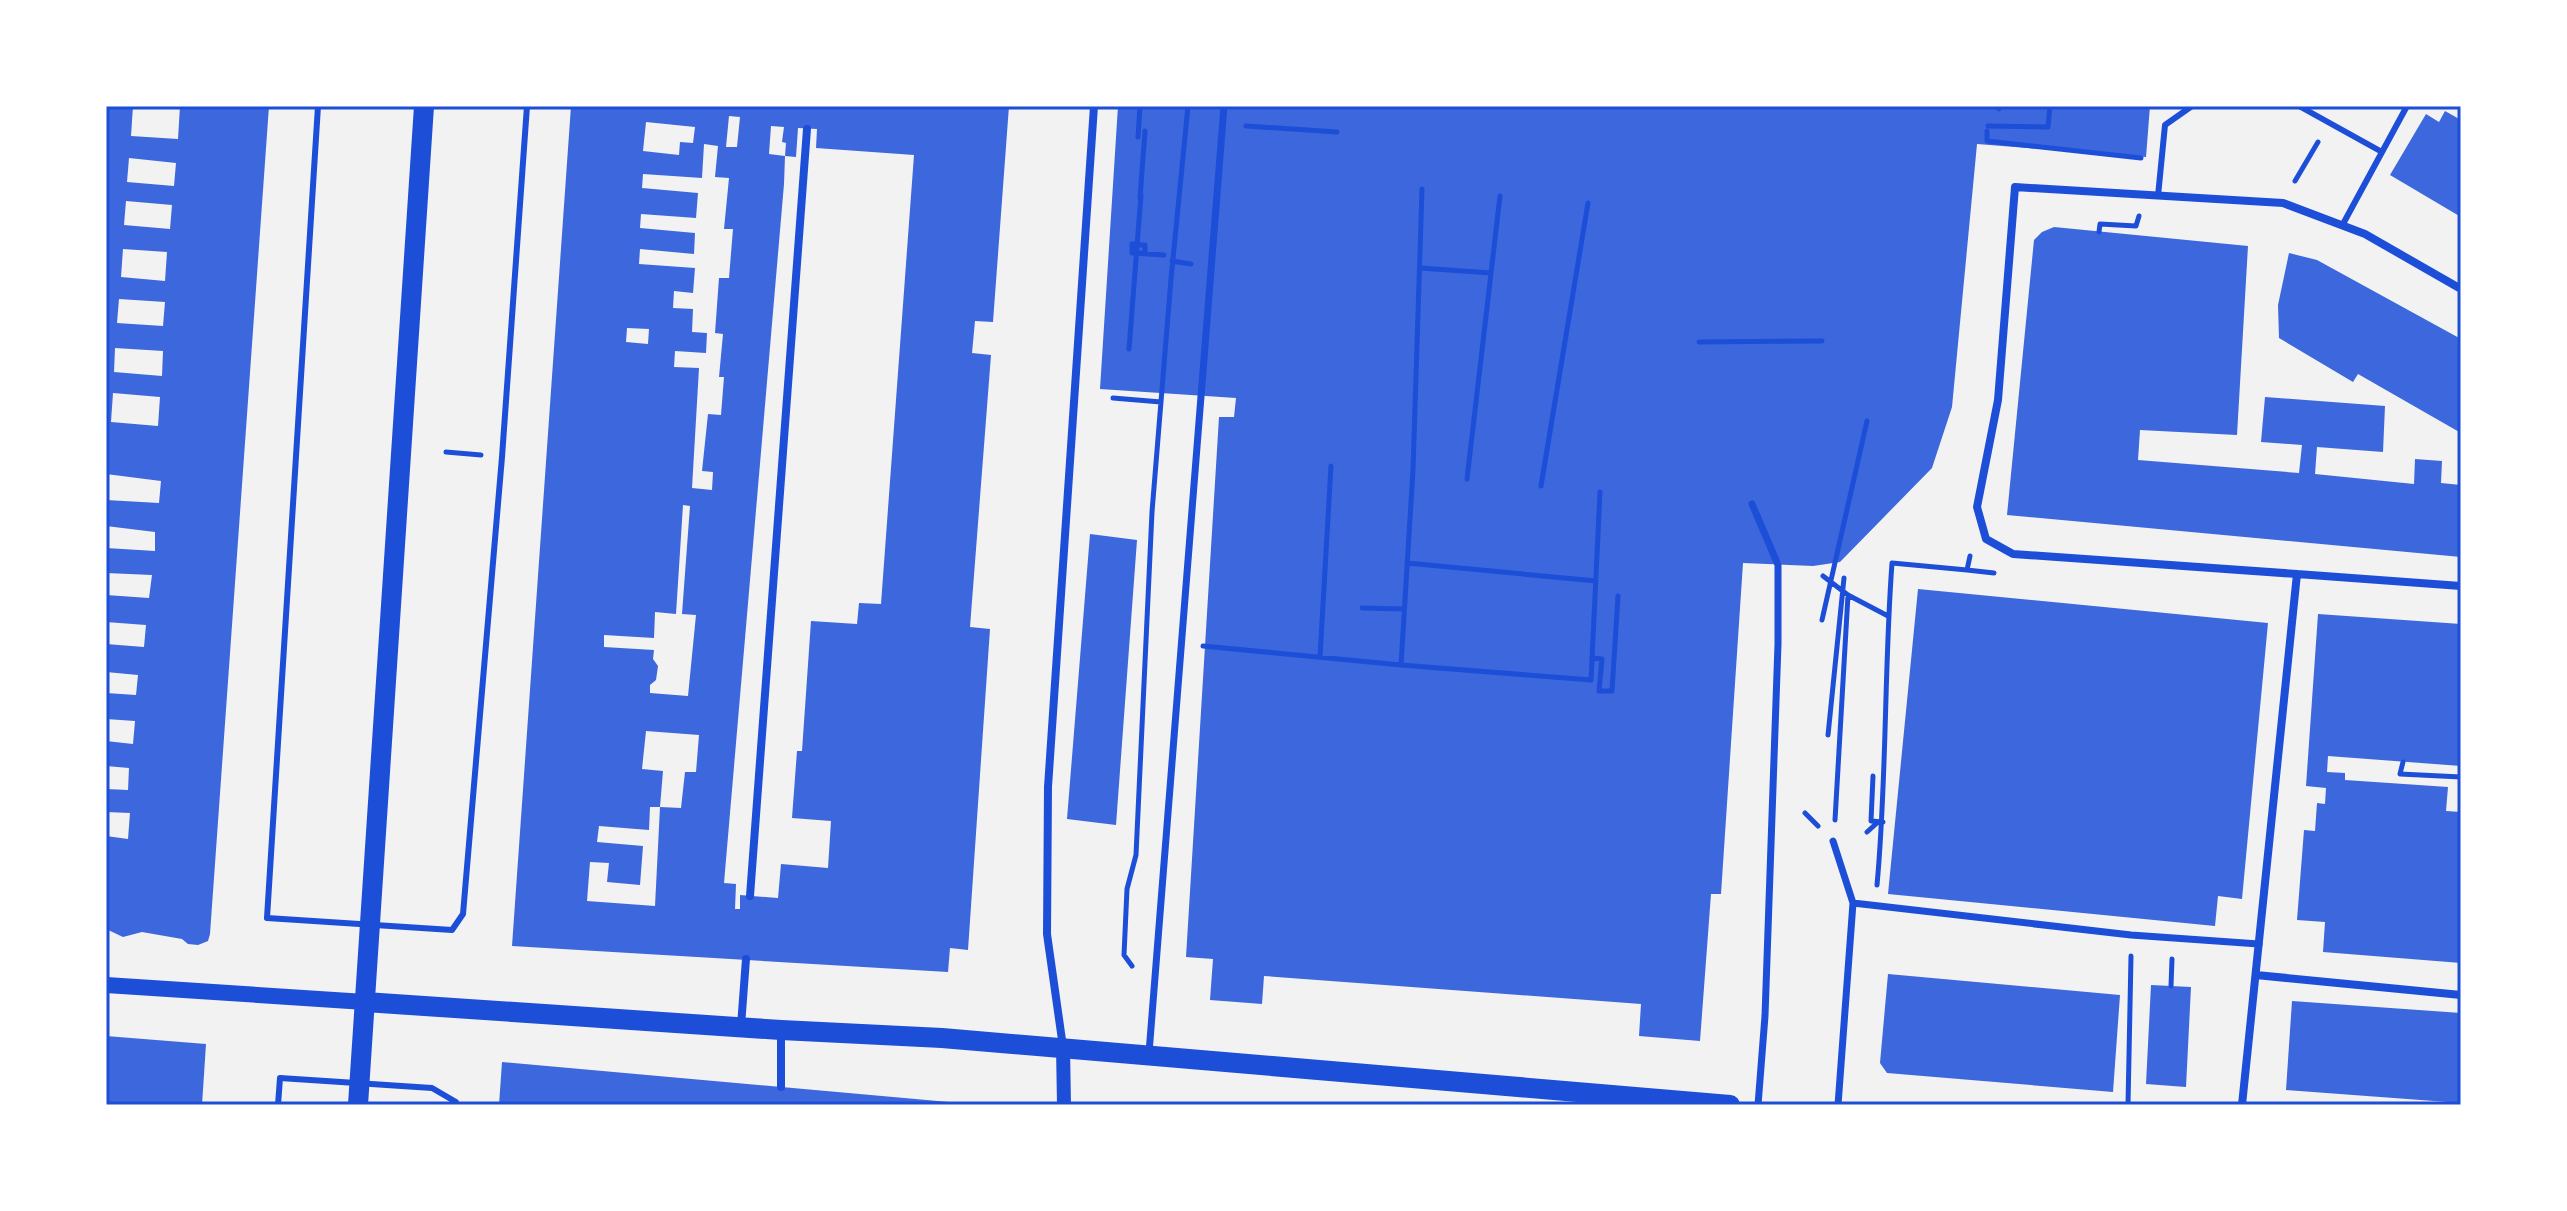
<svg xmlns="http://www.w3.org/2000/svg" width="2567" height="1211" viewBox="0 0 2567 1211" font-family="Rubik,sans-serif">
<style>
.building{fill:#3d67dc;fill-rule:evenodd}
.lines{fill:none;stroke-linecap:round;stroke-linejoin:round}
.path{stroke:#1d4ed8;stroke-width:5}
.service{stroke:#1d4ed8;stroke-width:6}
.pedestrian{stroke:#1d4ed8;stroke-width:7}
.minor{stroke:#1d4ed8;stroke-width:8}
.tertiary{stroke:#1d4ed8;stroke-width:14}
.secondary{stroke:#1d4ed8;stroke-width:16}
.primary{stroke:#1d4ed8;stroke-width:20}
.neatline{fill:none;stroke:#1d4ed8;stroke-width:3}
</style>
<rect width="100%" height="100%" fill="#f2f2f2"/>
<path class="building" d="M106 106H133L131 136 178 139 180 106H269L210 934 208 941 198 945 188 944 182 939 142 932 123 937 106 929V836L128 839 130 813 106 812V789L128 790 129 768 106 766V741L133 744 135 721 106 719V693L136 695 138 675 106 672V644L144 647 146 625 106 622V595L149 598 152 575 106 573V548L155 551V532L106 526V500L159 503 161 481 106 474ZM129 158 176 163 174 186 127 182ZM126 201 172 205 170 229 124 225ZM123 249 167 252 165 281 121 277ZM119 299 165 302 163 326 117 323ZM115 348 163 351 162 376 114 372ZM113 393 160 397 158 426 111 422Z
M571 106H1009L993 322 975 321 972 353 991 355 970 627 990 629 968 950 950 948 948 972 512 946ZM729 116 740 117 737 147H726ZM646 122 695 127 693 143 680 142 679 155 643 151ZM771 126 784 127 782 142 786 143 785 156 796 157 798 128 817 129 816 148 914 155 881 604 859 603 857 624 811 621 802 751H797L792 818 831 821 828 868 781 864 778 898 740 895V909H735L736 884 724 883 784 184 785 156 769 154ZM704 144 718 146 715 177 729 178 724 229H733L729 278H719L715 333 723 334 719 377H724L721 415 708 414 702 471 713 472 712 490 692 488 699 368 674 367 675 351 706 353 707 333 692 332 693 309 673 308 674 291 693 293 695 268 639 264 640 249 694 254 695 233 640 228 641 214 696 218 698 193 642 188 643 174 702 178ZM627 328 649 329 648 344 626 342ZM683 505 690 506 682 614 696 615 688 696 650 693V685L656 680 658 666 653 659 654 650 604 647V635L654 638 655 612 676 614ZM646 731 699 735 696 772H685L681 808 660 807 663 771 642 769ZM650 807H660L655 906 587 901 590 862 609 863 607 882 640 885 643 846 597 842 599 826 649 830Z
M1118 106H2150L2146 157 1977 144 1952 407 1932 468 1840 562 1813 566 1743 563 1721 894H1711L1700 1041 1639 1036 1641 1004 1264 976 1262 1004 1210 1000 1213 959 1186 957 1219 417H1234L1236 398 1100 389Z
M2445 111 2461 120V217L2390 175 2426 114 2439 122Z
M2054 227 2248 246 2237 435 2140 430 2138 460 2299 473 2302 445 2261 442 2265 397 2385 406 2383 452 2317 447 2315 474 2414 484 2415 459 2442 461 2441 483 2461 485V557L2007 515 2034 240 2042 232Z
M2289 253 2317 260 2461 339V433L2358 374 2353 382 2279 338 2278 305Z
M1090 534 1137 540 1116 825 1067 819Z
M1918 589 2268 623 2242 899 2218 896 2215 926 1888 894Z
M2318 614 2461 624V766L2328 756 2327 772 2345 773V780L2448 787 2446 811 2461 812V963L2323 952 2325 922 2297 920 2304 830 2315 831 2317 803 2325 804 2326 788 2306 786Z
M1888 974 2120 995 2113 1092 1887 1073 1880 1063Z
M2151 985 2191 987 2186 1087 2146 1084Z
M2292 1001 2461 1013V1103L2286 1090Z
M106 1036 206 1044 202 1105H106Z
M502 1062 960 1103V1105H499Z"/>
<g class="lines">
<path class="path" d="M1999 109 2000 106
M1246 126 1337 132
M1988 126 2048 127 2050 106
M1987 131V141L2141 158
M1138 137 1140 106
M2295 181 2318 142
M1422 189 1413 470 1401 665 1591 680 1600 492
M1140 198 1145 131
M2099 232 2100 224 2136 226 2139 216
M1144 245 1133 244V252L1145 253V245L1132 244V253L1164 255
M1172 261 1191 264
M1420 268 1491 273
M1699 342 1822 341
M1129 349 1141 195
M1113 398 1161 402
M446 452 481 455
M1467 479 1500 196
M1541 486 1588 203
M1970 556 1967 570 1994 573
M1407 563 1596 581
M1823 576 1848 595 1888 616
M1362 608 1404 609
M1822 620 1867 421
M1203 646 1401 665
M1320 657 1331 466
M1592 658 1602 659 1599 691H1612L1618 596
M1828 735 1844 578
M2403 762 2400 774 2461 777
M1873 776 1871 821 1883 822
M1805 813 1818 826
M1835 820 1848 595
M1867 832 1878 822
M1877 885C1887 778 1884 670 1892 563L1967 570
M1132 966 1124 955 1127 889 1136 855 1152 512 1171 279 1188 106
M2171 986 2172 959
M2128 1105 2131 956"/>
<path class="service" d="M318 106 267 918 452 930 463 914 502 457 527 106
M2299 106 2382 152
M2158 196 2165 125 2192 106
M2343 224 2407 106
M278 1105 280 1078 432 1088 456 1102V1105"/>
<path class="pedestrian" d="M1752 504 1778 565V644L1765 1016 1758 1105
M1833 841 1853 903 1838 1105
M1853 903 2131 935 2259 944
M1149 1053 1224 106"/>
<path class="minor" d="M2297 574 2461 586
M750 896 807 129
M2256 975 2461 995
M741 1026 746 959
M1063 1047 1047 934 1048 787 1094 106
M781 1087V1032
M2242 1105 2297 574 2013 554 1986 539 1977 507 1998 400 2015 187 2283 203 2365 234 2461 289"/>
<path class="tertiary" d="M1063 1047 1064 1105"/>
<path class="secondary" d="M106 985 365 1002"/>
<path class="primary" d="M365 1002 781 1030 942 1038 1730 1105
M358 1105 424 106"/>
</g>
<rect width="2567" height="1211" fill="none" stroke="#ffffff" stroke-width="216"/>
<rect x="108" y="108" width="2351" height="995" class="neatline"/>
</svg>
